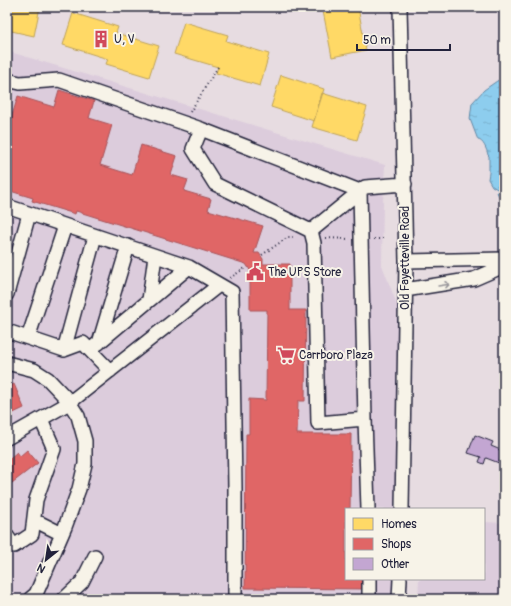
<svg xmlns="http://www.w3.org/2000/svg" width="511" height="606" viewBox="0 0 511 606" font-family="Pangolin,sans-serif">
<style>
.built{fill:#dcccdc}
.water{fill:url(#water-ripples);stroke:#6289a6}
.homes{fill:#ffd966;stroke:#bda259}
.shops{fill:#e06666;stroke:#a75259}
.building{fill:#c3a6d2;stroke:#22223b}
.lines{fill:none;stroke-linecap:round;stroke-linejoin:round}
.minor-casing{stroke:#22223b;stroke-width:16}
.path{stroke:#22223b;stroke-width:2;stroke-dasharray:1 3;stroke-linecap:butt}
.minor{stroke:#f7f3e8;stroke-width:13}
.oneway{stroke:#97959a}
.labels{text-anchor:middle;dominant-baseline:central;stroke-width:4;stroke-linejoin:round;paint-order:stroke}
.poi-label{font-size:12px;fill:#22223b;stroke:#f7f3e8;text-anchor:start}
.street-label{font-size:12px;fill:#22223b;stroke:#f7f3e8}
</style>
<defs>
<pattern id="water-ripples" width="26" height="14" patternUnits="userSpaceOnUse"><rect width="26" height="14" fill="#8dcdee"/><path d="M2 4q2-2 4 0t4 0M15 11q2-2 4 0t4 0" fill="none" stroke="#79b0cd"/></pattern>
</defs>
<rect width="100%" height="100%" fill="#e7dce1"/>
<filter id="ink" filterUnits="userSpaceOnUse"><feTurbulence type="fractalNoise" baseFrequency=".025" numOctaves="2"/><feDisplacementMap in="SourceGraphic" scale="8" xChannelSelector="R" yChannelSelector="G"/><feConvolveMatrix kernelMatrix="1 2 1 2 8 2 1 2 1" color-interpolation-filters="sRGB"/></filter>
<g filter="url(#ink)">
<path class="built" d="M7 51 385 165 383 201 382 265 399 310 396 509H346V579H393L392 599H12L7 592Z
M484 522 504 523V599H418L419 579H484Z"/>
<path class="water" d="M504 78V194H500L499 196 497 192 499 190 492 186 488 179 489 173V156L488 155C487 150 483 140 478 140L470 119 472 103 484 90 497 81Z"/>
<path class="homes" d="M7 7H40L34 36 7 30Z
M346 7H358L366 50 332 57 323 11Z
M73 13 118 27 116 33 159 46 149 77 106 64 108 59 63 45Z
M184 22 228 35 226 41 269 54 260 86 216 73 218 67 174 54Z
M281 75 324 89 314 121 271 107Z
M322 93 367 107 357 140 312 127Z"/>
<path class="shops" d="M59 90 94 101 89 118 112 125 100 165 132 175 141 145 177 156 171 175 188 180 184 191 211 199 208 210 263 226 254 253H259L263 259V264H290V310H306L305 401H298L297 434H351L350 509H346V579H366V589L245 588 246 434H249V399L266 400 267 310H250V270L246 264 76 211 75 214 32 201 33 198 7 190V132L18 96 54 107Z
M14 384 24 408 7 416V387Z
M27 450 38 463 8 486 7 458 8 456 10 458 17 452 20 456Z"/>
<path class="building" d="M475 435 493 442 491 446 503 451 499 463 486 458 484 464 479 462 481 457 468 453Z"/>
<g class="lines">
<g class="minor-casing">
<path id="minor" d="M400 7 406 261 402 509
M7 80 20 83 59 80 201 129
M201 129 360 191 365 419 318 423 314 243 311 231 215 184 193 149Z
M7 206 189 267 232 292 235 488V599
M311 231 365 187 405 184
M406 261 504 259
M405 290 474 279 504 266
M7 294 29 214
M149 300 155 256
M7 331 64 350 83 343 110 371
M28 338 65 226
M99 343 128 246
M64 350 95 236
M90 350 189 267
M7 363 34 370 48 379 67 399 78 416 85 441V464L79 489 65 527 36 594 30 599
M365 419 368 509
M7 438 69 403 219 285
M34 520 62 534
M7 536 14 546 32 534 36 500 54 449 41 419
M369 579V599
M64 599 82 582 95 556
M399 599 400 579"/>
</g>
<path class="path" d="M190 112 218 67
M326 238 349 239
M374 239H385
M262 255 288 237H293
M230 278 245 268"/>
<use href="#minor" class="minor"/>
</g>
<defs><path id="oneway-shaft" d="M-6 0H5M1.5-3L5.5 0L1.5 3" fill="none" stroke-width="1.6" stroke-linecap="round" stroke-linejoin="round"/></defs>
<use class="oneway" href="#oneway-shaft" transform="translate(444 285) rotate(-9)"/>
</g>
<defs>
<g id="building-bare" transform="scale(1.38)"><path d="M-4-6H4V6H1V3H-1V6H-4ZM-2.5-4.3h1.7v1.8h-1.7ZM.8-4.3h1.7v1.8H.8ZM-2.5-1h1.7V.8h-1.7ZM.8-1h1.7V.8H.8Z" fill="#d1495b" stroke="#f7f3e8" stroke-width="2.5" paint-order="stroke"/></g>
<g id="civic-bare" transform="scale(1.38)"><path d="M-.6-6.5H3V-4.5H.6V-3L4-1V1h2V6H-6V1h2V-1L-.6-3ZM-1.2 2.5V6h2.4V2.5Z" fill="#d1495b" stroke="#f7f3e8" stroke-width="2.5" paint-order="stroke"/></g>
<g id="supermarket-bare" transform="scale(1.38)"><path d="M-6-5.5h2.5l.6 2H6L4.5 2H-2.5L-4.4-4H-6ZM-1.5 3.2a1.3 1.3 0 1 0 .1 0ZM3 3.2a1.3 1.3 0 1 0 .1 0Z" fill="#d1495b" stroke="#f7f3e8" stroke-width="2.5" paint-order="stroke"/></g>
</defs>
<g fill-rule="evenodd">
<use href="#building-bare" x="101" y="39"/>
<use href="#civic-bare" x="255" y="272"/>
<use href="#supermarket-bare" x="286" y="355"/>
</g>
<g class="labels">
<g class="poi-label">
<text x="114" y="39">U, V</text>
<text x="268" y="272">The UPS Store</text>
<text x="299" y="355">Carrboro Plaza</text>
</g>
<g class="street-label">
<text transform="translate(405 258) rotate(-90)">Old Fayetteville Road</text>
</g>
</g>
<rect width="511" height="606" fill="none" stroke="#f7f3e8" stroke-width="24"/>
<rect x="12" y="12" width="487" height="582" fill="none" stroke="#22223b" stroke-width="1.5" filter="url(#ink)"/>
<rect x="345" y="508" width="140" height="72" fill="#f7f3e8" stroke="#a29fa3"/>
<rect x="353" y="518" width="20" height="12" fill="#ffd966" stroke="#a29fa3"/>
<text x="381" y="528" font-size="12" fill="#22223b">Homes</text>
<rect x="353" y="538" width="20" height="12" fill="#e06666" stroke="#a29fa3"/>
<text x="381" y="548" font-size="12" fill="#22223b">Shops</text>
<rect x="353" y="558" width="20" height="12" fill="#c3a6d2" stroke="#a29fa3"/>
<text x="381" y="568" font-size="12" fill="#22223b">Other</text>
<g transform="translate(46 560) rotate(210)" stroke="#f7f3e8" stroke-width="3" paint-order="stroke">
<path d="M0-3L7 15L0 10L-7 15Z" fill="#22223b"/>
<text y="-6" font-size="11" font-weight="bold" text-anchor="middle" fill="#22223b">N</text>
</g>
<path d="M357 44v6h93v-6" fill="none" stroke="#22223b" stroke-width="2"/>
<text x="363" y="44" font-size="12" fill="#22223b" stroke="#f7f3e8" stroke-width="3" paint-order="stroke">50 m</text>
</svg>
